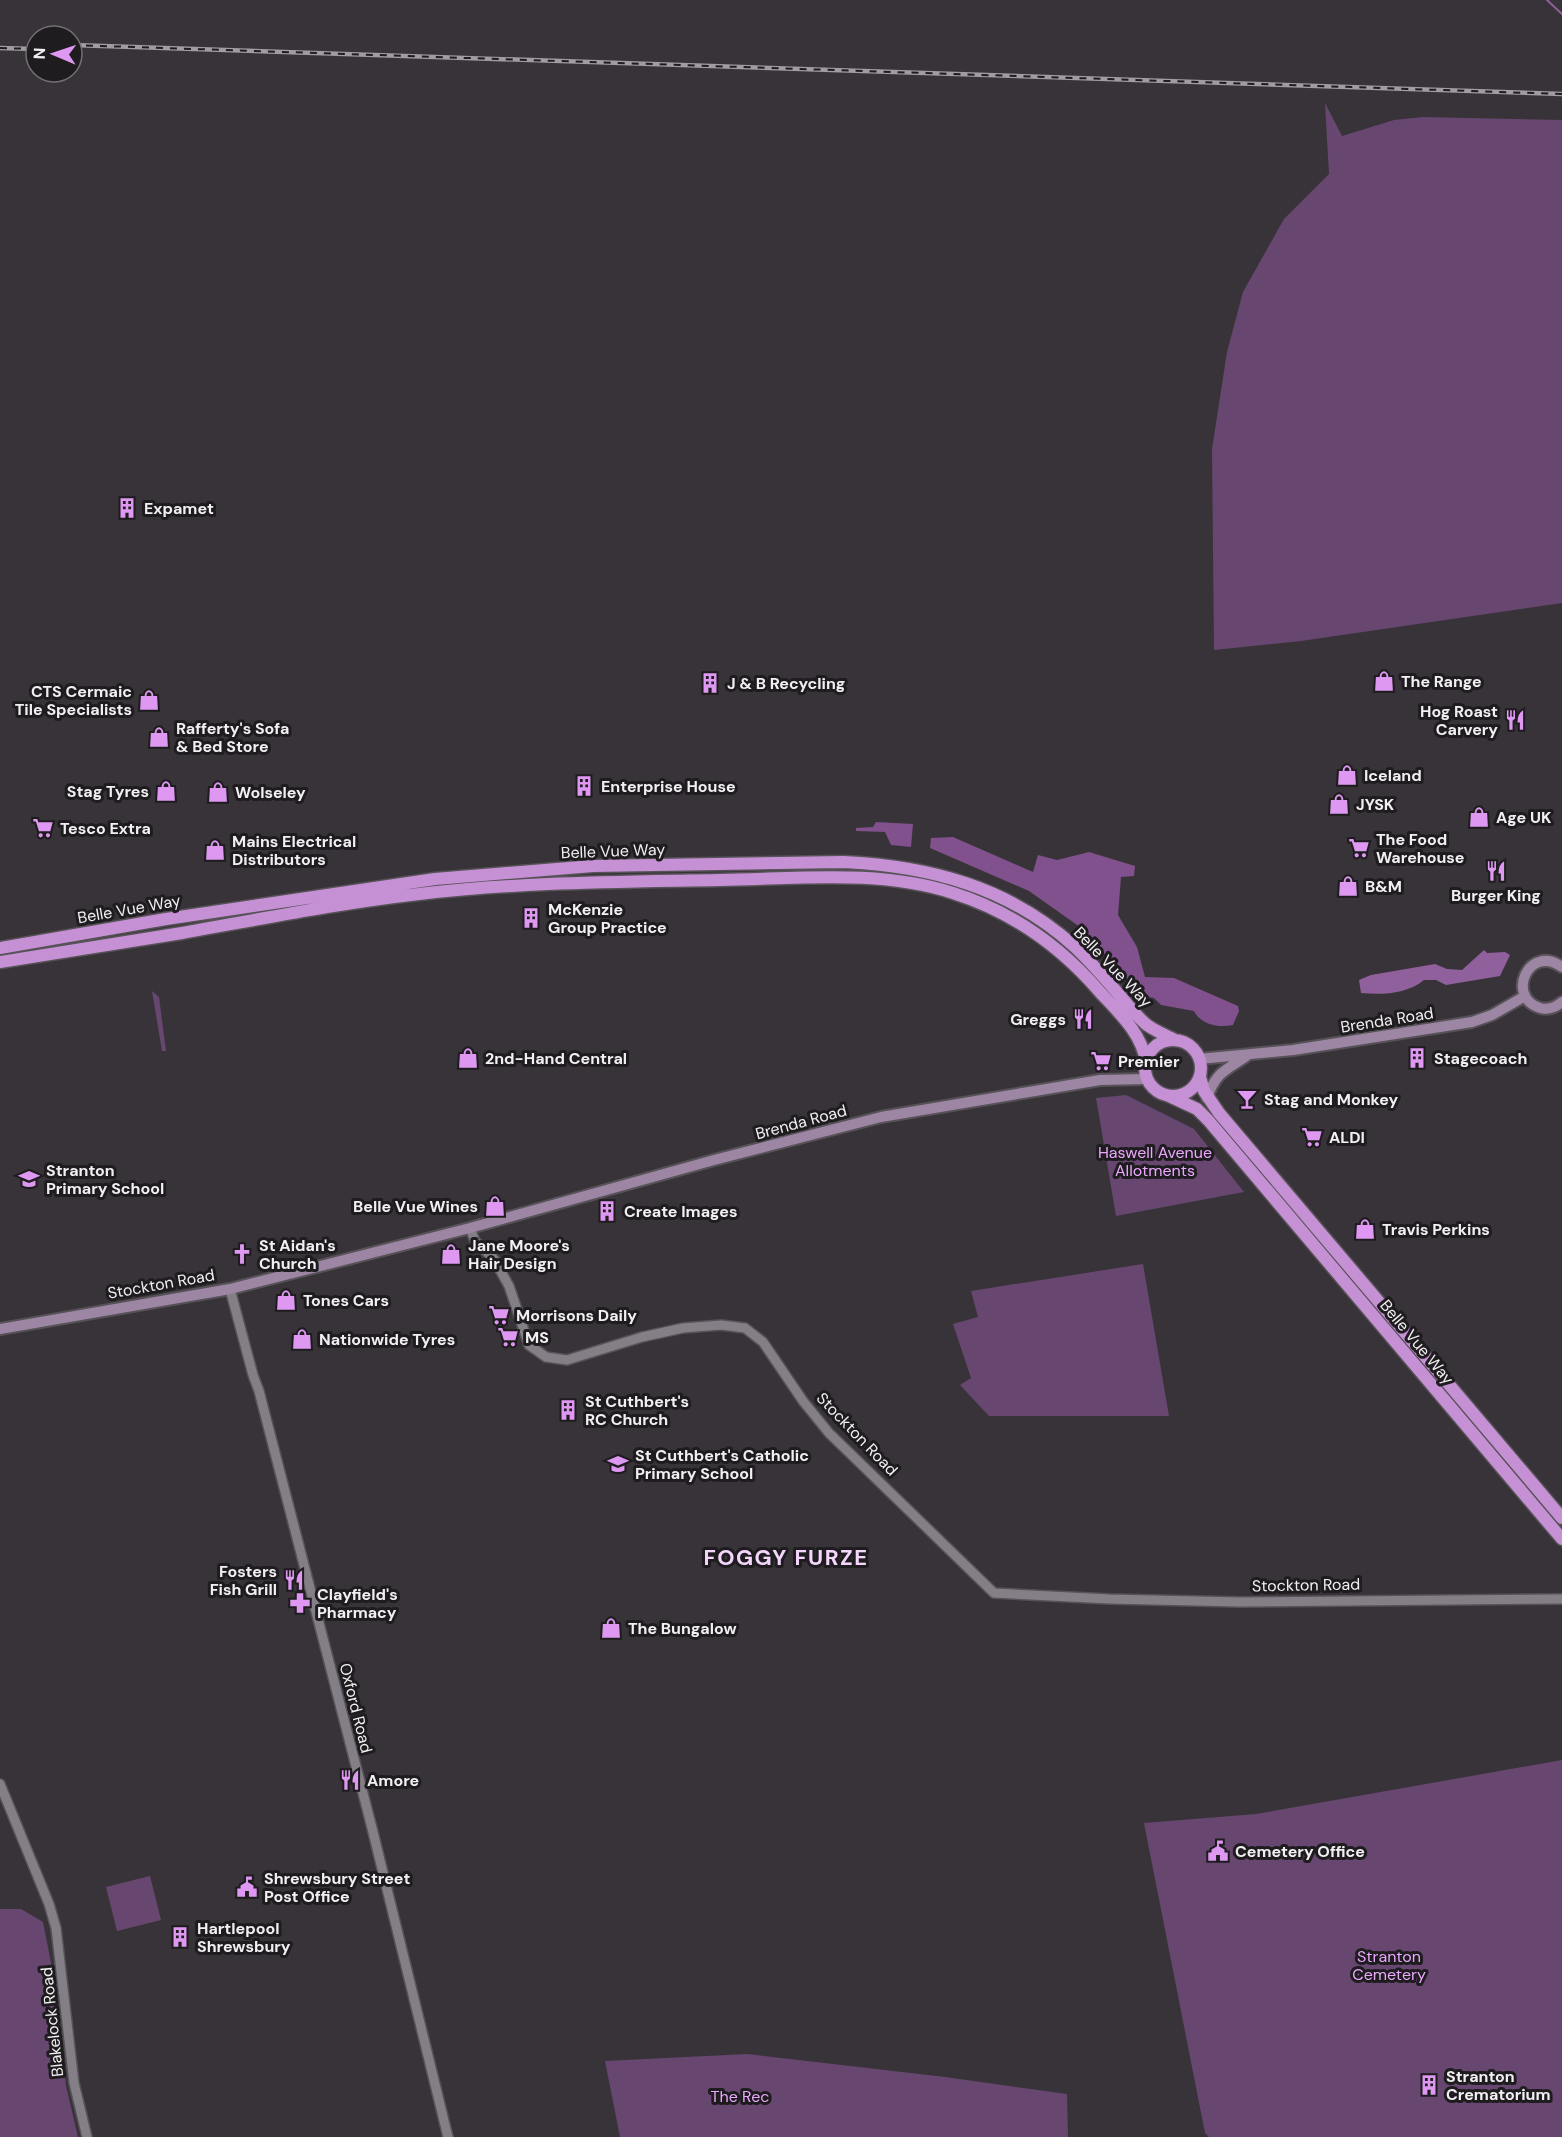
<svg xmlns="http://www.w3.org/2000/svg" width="1562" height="2137" viewBox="0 0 1562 2137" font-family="'DM Sans',sans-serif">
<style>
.green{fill:#674770}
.forest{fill:#80518c}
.water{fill:#90609d}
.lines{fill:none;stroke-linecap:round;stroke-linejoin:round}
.stream{stroke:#90609d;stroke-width:2}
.tertiary-casing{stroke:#565257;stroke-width:12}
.secondary-casing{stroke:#565257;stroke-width:14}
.trunk-casing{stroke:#565257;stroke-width:15}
.tertiary{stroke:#847f86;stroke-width:9}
.secondary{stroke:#9d86a3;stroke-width:10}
.trunk{stroke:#c690d4;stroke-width:12}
.rail-casing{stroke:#a09ca1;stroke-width:4.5}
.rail{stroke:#1e1c1f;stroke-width:2;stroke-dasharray:7;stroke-linecap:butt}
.labels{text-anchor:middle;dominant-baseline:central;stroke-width:6;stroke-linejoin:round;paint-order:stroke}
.poi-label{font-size:16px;font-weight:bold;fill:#f2eff3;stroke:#1e1c1f;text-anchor:start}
.street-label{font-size:16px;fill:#f2eff3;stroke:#1e1c1f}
.park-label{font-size:16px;fill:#eba8fd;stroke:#1e1c1f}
.district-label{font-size:22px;font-weight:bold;letter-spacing:1.5px;fill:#f4d6fc;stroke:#1e1c1f}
</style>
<rect width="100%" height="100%" fill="#383339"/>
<path class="green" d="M1325 103 1342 136 1394 120 1423 117 1562 120V603L1301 641 1214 650 1212 449 1227 352 1243 292 1284 219 1329 174Z
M152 991 159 997 166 1051H162Z
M1126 1095 1194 1129 1244 1192 1116 1216 1096 1098Z
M1143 1264 1169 1416H989L960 1385 971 1378 953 1324 978 1317 971 1291Z
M1562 1760V2137H1209L1205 2133 1144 1823 1256 1814Z
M150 1876 161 1920 117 1931 106 1887Z
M0 1909H21L43 1922 54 1978 66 2086 78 2137H0Z
M747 2054 945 2077 1067 2094 1068 2137H620L605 2061Z"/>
<path class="forest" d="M876 822 913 824 911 847 891 845 885 832 856 831V828L873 827Z
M953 837 1033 872 1038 855 1057 860 1089 852 1135 866 1134 876 1121 877 1118 915 1137 947 1145 977 1174 978 1238 1006 1239 1011 1233 1025C1219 1028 1201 1025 1194 1011L1161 1005 1154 998 1143 996 1080 927 1029 891 930 848 931 838Z"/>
<path class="water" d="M1484 950 1487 953 1505 952 1510 955 1500 976 1446 985 1436 980H1424C1407 994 1382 995 1361 993L1359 980 1371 975 1435 964 1447 969 1462 970Z"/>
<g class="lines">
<path class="stream" d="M1547 0 1562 14"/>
<g class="tertiary-casing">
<path id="tertiary" d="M470 1228 475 1241 494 1259 509 1286 529 1345 546 1357 567 1360 642 1337 683 1328 721 1325 745 1328 763 1342 803 1401 829 1433 994 1593 1109 1599 1240 1602 1562 1599
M230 1289 253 1375 259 1391 373 1832 448 2137
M0 1784 49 1904 56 1928 74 2083 87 2137"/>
</g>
<g class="secondary-casing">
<path id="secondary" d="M1562 967C1529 943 1505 997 1540 1008 1548 1010 1556 1007 1562 1002
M1199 1059 1293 1050 1472 1022 1492 1015 1525 996
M1207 1098C1216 1071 1227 1070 1248 1055
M0 1329 230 1289 470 1228 714 1160 881 1117 1100 1080 1147 1079"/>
</g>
<g class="trunk-casing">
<path id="trunk" d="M0 948 166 919 435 879 593 866 843 862C930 866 1009 887 1075 947 1092 963 1107 981 1122 998 1130 1007 1137 1017 1147 1025 1155 1031 1166 1035 1175 1040
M0 962C61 952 122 943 182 933 261 919 340 903 419 894 519 882 620 882 720 880 797 879 879 869 953 893 1010 911 1060 946 1099 991 1118 1012 1142 1033 1146 1062
M1145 1068a28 28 0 1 1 56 0a28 28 0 1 1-56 0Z
M1200 1077 1204 1091 1219 1113 1562 1518
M1169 1096 1197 1109 1208 1120 1562 1539"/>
</g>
<use href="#tertiary" class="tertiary"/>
<use href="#secondary" class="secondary"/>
<use href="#trunk" class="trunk"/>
<g class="rail-casing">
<path id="rail" d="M72 45 1562 94
M0 48 36 49"/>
</g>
<use href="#rail" class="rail"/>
</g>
<defs>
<g id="building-bare" transform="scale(1.62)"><path d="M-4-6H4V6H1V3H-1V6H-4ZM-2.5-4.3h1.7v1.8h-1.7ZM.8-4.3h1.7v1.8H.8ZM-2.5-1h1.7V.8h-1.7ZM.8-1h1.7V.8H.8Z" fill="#de98f2" stroke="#1e1c1f" stroke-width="2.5" paint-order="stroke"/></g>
<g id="shop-bare" transform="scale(1.62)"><path d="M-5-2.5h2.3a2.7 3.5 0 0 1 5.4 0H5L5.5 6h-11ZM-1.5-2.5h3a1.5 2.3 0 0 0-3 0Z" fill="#de98f2" stroke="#1e1c1f" stroke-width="2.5" paint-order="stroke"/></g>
<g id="restaurant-bare" transform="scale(1.62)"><path d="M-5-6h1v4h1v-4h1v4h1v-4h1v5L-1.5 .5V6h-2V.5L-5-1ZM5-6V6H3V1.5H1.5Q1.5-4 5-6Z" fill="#de98f2" stroke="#1e1c1f" stroke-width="2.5" paint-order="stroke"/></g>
<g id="supermarket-bare" transform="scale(1.62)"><path d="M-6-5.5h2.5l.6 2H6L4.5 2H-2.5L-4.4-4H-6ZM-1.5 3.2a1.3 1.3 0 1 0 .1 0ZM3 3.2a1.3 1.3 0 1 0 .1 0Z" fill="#de98f2" stroke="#1e1c1f" stroke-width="2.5" paint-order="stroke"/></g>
<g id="bar-bare" transform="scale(1.62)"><path d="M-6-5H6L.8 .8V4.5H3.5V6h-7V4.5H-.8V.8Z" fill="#de98f2" stroke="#1e1c1f" stroke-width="2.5" paint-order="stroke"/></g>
<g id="school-bare" transform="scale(1.62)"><path d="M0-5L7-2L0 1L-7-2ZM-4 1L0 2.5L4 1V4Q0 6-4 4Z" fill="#de98f2" stroke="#1e1c1f" stroke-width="2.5" paint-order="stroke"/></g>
<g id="church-bare" transform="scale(1.62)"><path d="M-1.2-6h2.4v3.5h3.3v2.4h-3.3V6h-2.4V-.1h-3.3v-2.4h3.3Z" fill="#de98f2" stroke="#1e1c1f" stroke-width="2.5" paint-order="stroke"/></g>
<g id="pharmacy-bare" transform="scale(1.62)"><path d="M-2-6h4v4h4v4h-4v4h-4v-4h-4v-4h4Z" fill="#de98f2" stroke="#1e1c1f" stroke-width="2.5" paint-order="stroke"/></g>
<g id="civic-bare" transform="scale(1.62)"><path d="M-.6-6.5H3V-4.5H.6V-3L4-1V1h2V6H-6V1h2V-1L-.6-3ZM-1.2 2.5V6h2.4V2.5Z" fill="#de98f2" stroke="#1e1c1f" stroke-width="2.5" paint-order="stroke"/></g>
</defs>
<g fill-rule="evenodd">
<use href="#building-bare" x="127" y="508"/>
<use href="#shop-bare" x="1384" y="681"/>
<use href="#building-bare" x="710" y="683"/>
<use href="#shop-bare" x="149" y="700"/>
<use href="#restaurant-bare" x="1515" y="720"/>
<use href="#shop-bare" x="159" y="737"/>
<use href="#shop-bare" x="1347" y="775"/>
<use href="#building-bare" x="584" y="786"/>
<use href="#shop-bare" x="166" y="791"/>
<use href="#shop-bare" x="218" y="792"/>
<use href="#shop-bare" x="1339" y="804"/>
<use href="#shop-bare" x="1479" y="817"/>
<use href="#supermarket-bare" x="43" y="828"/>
<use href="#supermarket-bare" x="1359" y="848"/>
<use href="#shop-bare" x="215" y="850"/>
<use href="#restaurant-bare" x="1496" y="871"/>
<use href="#shop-bare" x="1348" y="886"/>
<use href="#building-bare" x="531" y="918"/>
<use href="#restaurant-bare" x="1083" y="1019"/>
<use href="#shop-bare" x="468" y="1058"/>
<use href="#building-bare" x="1417" y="1058"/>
<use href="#supermarket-bare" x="1101" y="1061"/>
<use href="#bar-bare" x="1247" y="1099"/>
<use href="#supermarket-bare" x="1312" y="1137"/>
<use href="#school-bare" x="29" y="1179"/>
<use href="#shop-bare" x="495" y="1206"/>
<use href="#building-bare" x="607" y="1211"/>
<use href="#shop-bare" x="1365" y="1229"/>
<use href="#church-bare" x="242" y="1254"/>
<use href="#shop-bare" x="451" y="1254"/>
<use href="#shop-bare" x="286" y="1300"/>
<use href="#supermarket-bare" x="499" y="1315"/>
<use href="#supermarket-bare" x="508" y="1337"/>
<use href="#shop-bare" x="302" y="1339"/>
<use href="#building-bare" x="568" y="1410"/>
<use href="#school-bare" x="618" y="1464"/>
<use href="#restaurant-bare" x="294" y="1580"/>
<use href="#pharmacy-bare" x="300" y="1603"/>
<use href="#shop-bare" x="611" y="1628"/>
<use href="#restaurant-bare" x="350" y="1780"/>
<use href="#civic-bare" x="1218" y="1851"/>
<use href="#civic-bare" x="247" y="1887"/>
<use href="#building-bare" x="180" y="1937"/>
<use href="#building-bare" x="1429" y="2085"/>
</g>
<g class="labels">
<g class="poi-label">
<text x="144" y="508">Expamet</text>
<text x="1401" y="681">The Range</text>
<text x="727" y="683">J &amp; B Recycling</text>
<text x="132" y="691" text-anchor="end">CTS Cermaic<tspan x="132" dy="18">Tile Specialists</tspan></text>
<text x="1498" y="711" text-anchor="end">Hog Roast<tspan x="1498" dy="18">Carvery</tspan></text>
<text x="176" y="728">Rafferty's Sofa<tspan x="176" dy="18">&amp; Bed Store</tspan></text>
<text x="1364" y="775">Iceland</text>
<text x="601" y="786">Enterprise House</text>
<text x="149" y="791" text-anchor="end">Stag Tyres</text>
<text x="235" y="792">Wolseley</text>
<text x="1356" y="804">JYSK</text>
<text x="1496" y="817">Age UK</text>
<text x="60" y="828">Tesco Extra</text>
<text x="1376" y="839">The Food<tspan x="1376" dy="18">Warehouse</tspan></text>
<text x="232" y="841">Mains Electrical<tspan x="232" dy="18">Distributors</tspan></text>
<text x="1365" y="886">B&amp;M</text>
<text x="1496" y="895" text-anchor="middle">Burger King</text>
<text x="548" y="909">McKenzie<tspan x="548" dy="18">Group Practice</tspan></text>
<text x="1066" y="1019" text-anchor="end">Greggs</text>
<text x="485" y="1058">2nd-Hand Central</text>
<text x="1434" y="1058">Stagecoach</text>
<text x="1118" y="1061">Premier</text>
<text x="1264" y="1099">Stag and Monkey</text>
<text x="1329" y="1137">ALDI</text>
<text x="46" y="1170">Stranton<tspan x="46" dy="18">Primary School</tspan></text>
<text x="478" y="1206" text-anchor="end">Belle Vue Wines</text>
<text x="624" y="1211">Create Images</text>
<text x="1382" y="1229">Travis Perkins</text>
<text x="259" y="1245">St Aidan's<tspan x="259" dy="18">Church</tspan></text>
<text x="468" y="1245">Jane Moore's<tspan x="468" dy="18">Hair Design</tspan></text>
<text x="303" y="1300">Tones Cars</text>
<text x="516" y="1315">Morrisons Daily</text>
<text x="525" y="1337">MS</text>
<text x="319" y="1339">Nationwide Tyres</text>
<text x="585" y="1401">St Cuthbert's<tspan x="585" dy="18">RC Church</tspan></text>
<text x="635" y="1455">St Cuthbert's Catholic<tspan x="635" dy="18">Primary School</tspan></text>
<text x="277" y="1571" text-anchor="end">Fosters<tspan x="277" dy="18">Fish Grill</tspan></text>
<text x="317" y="1594">Clayfield's<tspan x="317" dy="18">Pharmacy</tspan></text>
<text x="628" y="1628">The Bungalow</text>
<text x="367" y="1780">Amore</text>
<text x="1235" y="1851">Cemetery Office</text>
<text x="264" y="1878">Shrewsbury Street<tspan x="264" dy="18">Post Office</tspan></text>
<text x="197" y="1928">Hartlepool<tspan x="197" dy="18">Shrewsbury</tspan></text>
<text x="1446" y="2076">Stranton<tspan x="1446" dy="18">Crematorium</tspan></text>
</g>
<g class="street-label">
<text transform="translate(613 851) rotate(-2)">Belle Vue Way</text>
<text transform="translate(129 909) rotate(-10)">Belle Vue Way</text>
<text transform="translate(1113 967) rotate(46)">Belle Vue Way</text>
<text transform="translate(1387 1020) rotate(-9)">Brenda Road</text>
<text transform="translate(801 1122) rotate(-15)">Brenda Road</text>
<text transform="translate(161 1284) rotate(-10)">Stockton Road</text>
<text transform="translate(1417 1342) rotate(50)">Belle Vue Way</text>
<text transform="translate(857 1434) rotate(46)">Stockton Road</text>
<text transform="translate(1306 1585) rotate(-1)">Stockton Road</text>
<text transform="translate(356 1708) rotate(76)">Oxford Road</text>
<text transform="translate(52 2022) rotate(-96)">Blakelock Road</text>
</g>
<g class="park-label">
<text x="1155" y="1152">Haswell Avenue<tspan x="1155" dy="18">Allotments</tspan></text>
<text x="1389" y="1956">Stranton<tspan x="1389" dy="18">Cemetery</tspan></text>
<text x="740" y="2096">The Rec</text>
</g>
<g class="district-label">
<text x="786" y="1557">FOGGY FURZE</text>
</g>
</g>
<g transform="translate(54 54) rotate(272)"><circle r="28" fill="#1e1c1f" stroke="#737074" stroke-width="1.5"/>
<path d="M0-4.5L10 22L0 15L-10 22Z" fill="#de98f2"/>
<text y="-9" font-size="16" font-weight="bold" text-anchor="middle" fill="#f2eff3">N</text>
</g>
</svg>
